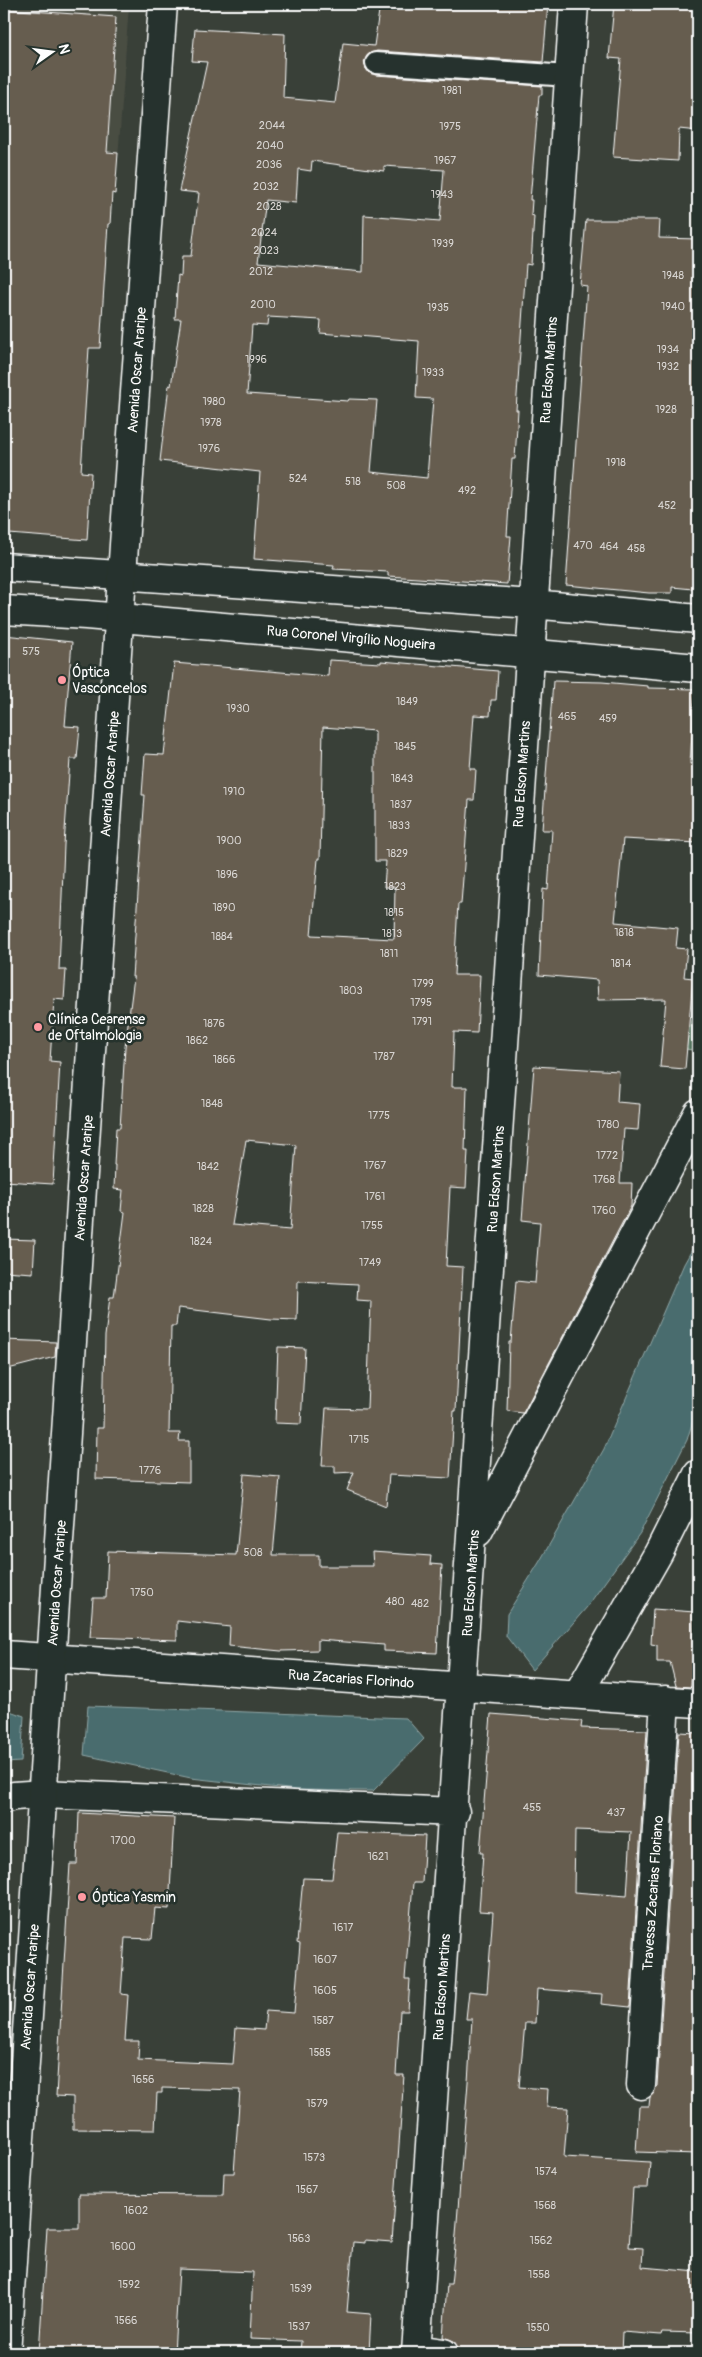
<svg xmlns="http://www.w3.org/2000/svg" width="702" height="2357" viewBox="0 0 702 2357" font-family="Pangolin,sans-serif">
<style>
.built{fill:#4a4d43}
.green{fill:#54755f;stroke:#aabaaf}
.water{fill:#486c6e;stroke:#91a7a8}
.building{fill:#665d50;stroke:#fff;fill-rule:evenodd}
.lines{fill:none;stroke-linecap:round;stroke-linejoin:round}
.lane-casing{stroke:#fff;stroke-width:24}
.street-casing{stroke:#fff;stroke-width:31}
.secondary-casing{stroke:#fff;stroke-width:31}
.lane{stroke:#26332d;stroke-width:20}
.street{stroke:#26332d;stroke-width:28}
.secondary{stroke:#26332d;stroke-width:28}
.poi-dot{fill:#ff9aa2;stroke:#26332d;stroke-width:2}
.labels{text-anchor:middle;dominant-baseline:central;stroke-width:5;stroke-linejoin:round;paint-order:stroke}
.number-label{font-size:11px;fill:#d9d6d3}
.street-label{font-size:14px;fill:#fff;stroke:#26332d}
.poi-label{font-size:14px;fill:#fff;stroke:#26332d;text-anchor:start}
</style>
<rect width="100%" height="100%" fill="#394038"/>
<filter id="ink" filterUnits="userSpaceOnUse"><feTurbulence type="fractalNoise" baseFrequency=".02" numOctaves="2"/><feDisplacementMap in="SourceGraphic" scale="10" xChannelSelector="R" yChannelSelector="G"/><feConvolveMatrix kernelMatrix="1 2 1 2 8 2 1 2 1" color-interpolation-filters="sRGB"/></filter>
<g filter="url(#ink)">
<path class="built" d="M4 4H129L118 159 4 152Z"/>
<path class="green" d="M698 980V1051L686 1049Z"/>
<path class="water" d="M698 1239V1404L687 1440 640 1533 587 1607 532 1670 506 1636 507 1614 540 1561 604 1449 684 1264Z
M88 1706 406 1718 424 1739 373 1791 297 1790 191 1778 84 1755Z
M4 1709 24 1716 21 1762 4 1763Z"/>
<path class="building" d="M380 4H548L543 62 377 51 370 53 364 62 366 69 375 75 542 86V95H539L530 200H532L531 215 534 216 531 265 526 264 516 410H518L515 459H512L507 536H511L507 584 388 576V572L333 569 334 565 254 559 260 472 160 461 169 385 171 386 181 319H175L178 275 181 276 182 256H191L199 193 179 191 207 62 192 61 195 29 285 34 283 98 335 103 343 43 374 46ZM312 161 384 171V166L444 170 440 221 364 215 363 272 258 262 266 200 296 203 298 169 311 171ZM268 317 321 320 320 333 419 341 416 398 433 399 427 478 371 472 377 400 349 399 348 401 247 394 252 325 267 326Z
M614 4H698L694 35H698V131L679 129 678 161 613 157 621 59 609 58Z
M4 9 116 17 107 152 118 153 115 194 112 193 110 224H108L100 348H89L81 472 91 473 87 540 9 534V523H4Z
M586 220H660L659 238 698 239V579L694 578 693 589 672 587V593H649L566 585 585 315 587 286 580 285Z
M4 635 72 642 65 726 80 727 77 759H70L64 845 59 970H66L64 1000 54 999 50 1061 60 1062 53 1184 4 1181Z
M329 660 381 663V661L498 671 496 700H491L490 716 474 715 470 769H476L474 800H469L461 904H458L454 975H480L477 1033 454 1032 452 1087H467L465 1151H468L466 1188 450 1187 446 1266 463 1267 456 1411H454L450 1478 389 1475 386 1506 347 1490 354 1472 335 1473V1466H322L326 1408 367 1409 371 1301 357 1300 358 1284 298 1281 297 1320 271 1319 178 1308 176 1326H171L169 1433H180L179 1441H189V1482L96 1479 97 1428H103L105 1336 110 1297H114L125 1212 121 1211 123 1190 114 1189 115 1165H114L116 1128H120L125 1047 134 977H132L145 795H142L145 754 164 755 174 663 328 676ZM323 727 375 731V861H386L384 887H395L394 939 311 935 318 859H320ZM246 1140 296 1145 290 1230 232 1225Z
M553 681 602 682 648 686V688L695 689 690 764 698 765V843L623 839 615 922 678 928 676 948 687 949 684 977 693 978 685 1069 660 1067 666 999 598 1000 597 980 539 975 543 889 548 890 552 830H542Z
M534 1066 619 1071 617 1102 640 1104 638 1130 624 1129 620 1183H632L631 1206 523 1413 507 1411 509 1342H511L516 1281 535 1283 540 1222 522 1220Z
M4 1239 35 1240 33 1273 4 1271Z
M4 1340 56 1342 55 1357 4 1370Z
M278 1347 305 1348 301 1424 275 1423Z
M244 1474 280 1477 273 1555H319V1566H373L372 1552 431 1556 430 1564 442 1565 437 1653 384 1651V1645L318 1640V1650L281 1651 229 1646 230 1627 177 1621V1640L90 1637 93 1598H106L108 1551 236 1555Z
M653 1609 695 1612 691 1687 676 1686 670 1662H657V1645L651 1644Z
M491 1714 582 1721 581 1728 647 1730 630 2007 601 2004 602 1994 537 1989 535 2023H525L519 2087 548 2089 547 2107 568 2108 564 2157 650 2162 648 2188H633L629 2247 643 2248 642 2267 698 2272V2333L662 2332 661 2335 622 2332 621 2353H472L459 2352 454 2341 443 2337 447 2284H451L455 2247 468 2082 472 2019H466L469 1991 487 1993 493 1912 479 1911 483 1853H480ZM575 1830 631 1832 627 1896 574 1892Z
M679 1732 698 1733V2154L636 2152 639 2106H649L650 2097 657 2086Z
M79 1813 174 1818 169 1909 155 1908 152 1939 125 1938 121 1994 128 1995 125 2041H139L138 2060 233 2064 236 2028 264 2030 266 2011 294 2013 300 1944 297 1943 303 1878 332 1879 337 1832 425 1836 422 1883H413L405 1979H410L408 2011H400L396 2075H404L392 2242 365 2240V2243L353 2242 347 2312 371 2314 369 2353H300L301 2341 250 2339 253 2272 179 2269 174 2353H39L47 2228H79V2194L223 2195 224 2173H234L240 2090 162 2088V2093H157L155 2130 73 2129V2097L56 2096 70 1864H77Z"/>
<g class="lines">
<g class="lane-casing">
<path id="lane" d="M376 63 569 76"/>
</g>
<g class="street-casing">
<path id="street" d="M4 567 532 604 698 619
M4 610 86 615 698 668
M478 1532 698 1113
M4 1655 698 1703
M578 1694 659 1552 698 1474
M4 1799 14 1796 43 1794 455 1812
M641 2085 665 1700
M416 2349 444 2353
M416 2353C476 1571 518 787 574 4"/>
</g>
<g class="secondary-casing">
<path id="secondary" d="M6 2353 124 545 163 4"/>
</g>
<use href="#lane" class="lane"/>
<use href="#street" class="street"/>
<use href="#secondary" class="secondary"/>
</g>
</g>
<g class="poi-dot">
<circle cx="62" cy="680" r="5"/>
<circle cx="38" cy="1027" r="5"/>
<circle cx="82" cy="1897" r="5"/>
</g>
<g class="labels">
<g class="number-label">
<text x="452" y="90">1981</text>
<text x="272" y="125">2044</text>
<text x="450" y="126">1975</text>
<text x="270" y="145">2040</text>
<text x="445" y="160">1967</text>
<text x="269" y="164">2036</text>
<text x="266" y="186">2032</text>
<text x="442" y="194">1943</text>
<text x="269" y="206">2028</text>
<text x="264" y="232">2024</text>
<text x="443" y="243">1939</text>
<text x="266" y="250">2023</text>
<text x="261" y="271">2012</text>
<text x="673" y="275">1948</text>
<text x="263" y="304">2010</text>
<text x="673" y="306">1940</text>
<text x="438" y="307">1935</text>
<text x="668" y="349">1934</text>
<text x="256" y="359">1996</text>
<text x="668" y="366">1932</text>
<text x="433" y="372">1933</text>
<text x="214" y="401">1980</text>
<text x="666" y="409">1928</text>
<text x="211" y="422">1978</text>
<text x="209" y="448">1976</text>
<text x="616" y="462">1918</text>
<text x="298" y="478">524</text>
<text x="353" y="481">518</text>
<text x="396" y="485">508</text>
<text x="467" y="490">492</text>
<text x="667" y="505">452</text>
<text x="583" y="545">470</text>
<text x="609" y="546">464</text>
<text x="636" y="548">458</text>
<text x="31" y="651">575</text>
<text x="407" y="701">1849</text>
<text x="238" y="708">1930</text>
<text x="567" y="716">465</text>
<text x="608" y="718">459</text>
<text x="405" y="746">1845</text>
<text x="402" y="778">1843</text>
<text x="234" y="791">1910</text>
<text x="401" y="804">1837</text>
<text x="399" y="825">1833</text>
<text x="229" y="840">1900</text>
<text x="397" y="853">1829</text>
<text x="227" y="874">1896</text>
<text x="395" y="886">1823</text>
<text x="224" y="907">1890</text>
<text x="394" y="912">1815</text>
<text x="624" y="932">1818</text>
<text x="392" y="933">1813</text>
<text x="222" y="936">1884</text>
<text x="389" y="953">1811</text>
<text x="621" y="963">1814</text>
<text x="423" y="983">1799</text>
<text x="351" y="990">1803</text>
<text x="421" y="1002">1795</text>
<text x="422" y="1021">1791</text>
<text x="214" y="1023">1876</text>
<text x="197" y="1040">1862</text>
<text x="384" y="1056">1787</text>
<text x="224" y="1059">1866</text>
<text x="212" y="1103">1848</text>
<text x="379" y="1115">1775</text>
<text x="608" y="1124">1780</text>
<text x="607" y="1155">1772</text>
<text x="375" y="1165">1767</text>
<text x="208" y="1166">1842</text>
<text x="604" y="1179">1768</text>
<text x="375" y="1196">1761</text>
<text x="203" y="1208">1828</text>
<text x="604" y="1210">1760</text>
<text x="372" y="1225">1755</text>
<text x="201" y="1241">1824</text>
<text x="370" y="1262">1749</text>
<text x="359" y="1439">1715</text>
<text x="150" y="1470">1776</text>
<text x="253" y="1552">508</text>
<text x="142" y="1592">1750</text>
<text x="395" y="1601">480</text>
<text x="420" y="1603">482</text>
<text x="532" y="1807">455</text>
<text x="616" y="1812">437</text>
<text x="123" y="1840">1700</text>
<text x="378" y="1856">1621</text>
<text x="343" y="1927">1617</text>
<text x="325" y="1959">1607</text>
<text x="325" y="1990">1605</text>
<text x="323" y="2020">1587</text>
<text x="320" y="2052">1585</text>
<text x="143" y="2079">1656</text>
<text x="317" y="2103">1579</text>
<text x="314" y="2157">1573</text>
<text x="546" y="2171">1574</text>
<text x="307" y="2189">1567</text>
<text x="545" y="2205">1568</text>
<text x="136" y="2210">1602</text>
<text x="299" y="2238">1563</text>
<text x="541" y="2240">1562</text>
<text x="123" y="2246">1600</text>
<text x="539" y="2274">1558</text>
<text x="129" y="2284">1592</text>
<text x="301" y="2288">1539</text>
<text x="126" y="2320">1566</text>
<text x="299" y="2326">1537</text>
<text x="538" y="2327">1550</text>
</g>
<g class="street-label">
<text transform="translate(137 370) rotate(-86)">Avenida Oscar Araripe</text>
<text transform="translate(549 370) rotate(-86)">Rua Edson Martins</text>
<text transform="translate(351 638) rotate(5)">Rua Coronel Virgílio Nogueira</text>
<text transform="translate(110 774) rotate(-86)">Avenida Oscar Araripe</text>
<text transform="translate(522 774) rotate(-86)">Rua Edson Martins</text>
<text transform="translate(84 1178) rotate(-86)">Avenida Oscar Araripe</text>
<text transform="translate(496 1179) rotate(-86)">Rua Edson Martins</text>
<text transform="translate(57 1583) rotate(-86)">Avenida Oscar Araripe</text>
<text transform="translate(471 1583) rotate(-86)">Rua Edson Martins</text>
<text transform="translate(351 1679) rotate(4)">Rua Zacarias Florindo</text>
<text transform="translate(653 1893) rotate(-86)">Travessa Zacarias Floriano</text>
<text transform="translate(30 1987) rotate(-86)">Avenida Oscar Araripe</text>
<text transform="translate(442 1987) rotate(-86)">Rua Edson Martins</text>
</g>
<g class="poi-label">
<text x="72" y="672">Óptica<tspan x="72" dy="16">Vasconcelos</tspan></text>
<text x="48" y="1019">Clínica Cearense<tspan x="48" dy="16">de Oftalmologia</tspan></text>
<text x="92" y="1897">Óptica Yasmin</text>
</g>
</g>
<rect width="702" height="2357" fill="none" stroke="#26332d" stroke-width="20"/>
<rect x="10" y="10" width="682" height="2337" fill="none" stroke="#fff" stroke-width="2" filter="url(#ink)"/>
<g transform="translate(52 52) rotate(76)" stroke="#26332d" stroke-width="4" paint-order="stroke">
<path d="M0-4L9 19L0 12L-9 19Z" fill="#ffffff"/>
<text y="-8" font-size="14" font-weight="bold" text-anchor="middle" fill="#ffffff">N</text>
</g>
</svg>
